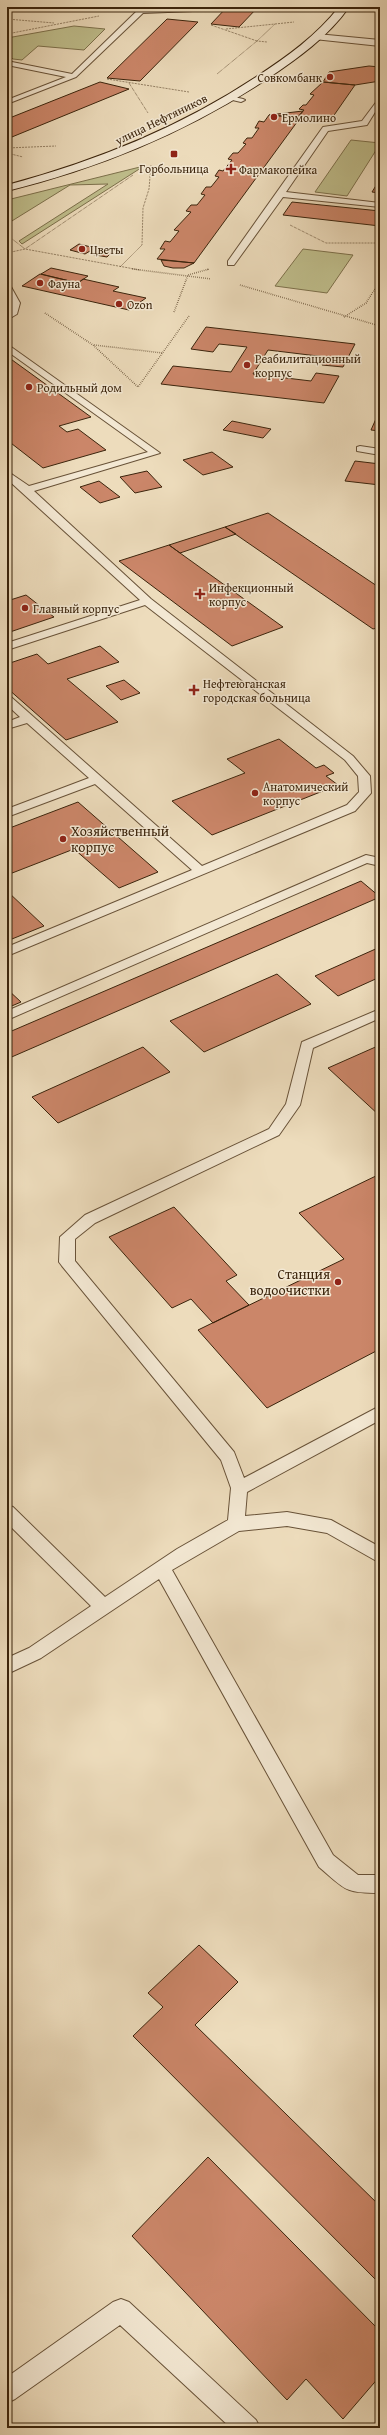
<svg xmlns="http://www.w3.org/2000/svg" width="387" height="2435" viewBox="0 0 387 2435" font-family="'Gentium Book Plus',serif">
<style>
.green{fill:#bfbe8c;stroke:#7d714c}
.building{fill:#cb8669;stroke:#3b240c}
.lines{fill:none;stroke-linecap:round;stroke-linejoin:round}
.service-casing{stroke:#685238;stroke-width:2}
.minor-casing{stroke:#685238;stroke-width:2}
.secondary-casing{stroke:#3b240c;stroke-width:2}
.path-far1{stroke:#3b240c;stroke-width:1;stroke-dasharray:0.5 1;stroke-linecap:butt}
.path{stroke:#3b240c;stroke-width:1.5;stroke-dasharray:0.5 1.5;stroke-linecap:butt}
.service{fill:#f3e8d3;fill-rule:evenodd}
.minor{fill:#f3e8d3;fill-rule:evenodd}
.secondary{fill:#f3e8d3;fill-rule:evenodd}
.poi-dot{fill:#8f2418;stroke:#f3e8d3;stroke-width:1.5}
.labels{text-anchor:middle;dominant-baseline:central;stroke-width:3;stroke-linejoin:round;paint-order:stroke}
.far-poi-label{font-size:12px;fill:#3b240c;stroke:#f3e8d3;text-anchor:start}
.far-street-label{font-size:12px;fill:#3b240c;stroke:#f3e8d3}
.poi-label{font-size:14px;fill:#3b240c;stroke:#f3e8d3;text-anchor:start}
</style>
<rect width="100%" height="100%" fill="#eddcbc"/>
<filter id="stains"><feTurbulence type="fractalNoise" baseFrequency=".005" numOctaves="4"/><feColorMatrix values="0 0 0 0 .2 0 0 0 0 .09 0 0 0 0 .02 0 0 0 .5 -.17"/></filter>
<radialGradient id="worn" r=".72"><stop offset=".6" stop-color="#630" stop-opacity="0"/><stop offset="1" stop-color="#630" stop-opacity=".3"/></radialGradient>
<path class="green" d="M74 26 105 29 84 50 38 46 22 60 13 59 7 53V38Z
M351 140 380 143V144L347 196 315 192Z
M144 166 22 244 19 241 108 184 70 185 7 224V200Z
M303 249 353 255 327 293 275 286Z"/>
<path class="building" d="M227 7H258L239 27 211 24Z
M167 19 198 22 140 81 107 78Z
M369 66 380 67V81L355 85 323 82 329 72Z
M100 82 129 89 7 139V119Z
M323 82 355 85 330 121 298 117 304 110 299 109 303 105H306L314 95 310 94Z
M303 111 298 117 269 115Z
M269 115 300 118 194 263 157 259 165 249H160L165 241 170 242 179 231 174 230 191 212 186 211 191 205H197L205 195 201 194 206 187H211L219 177 215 176 219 170 223 171 232 160 228 159 233 153H238L246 144 243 143 247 138H252L259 128H255L259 121 264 122Z
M380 179V193L372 192Z
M292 202 380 211V226L283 215Z
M79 244 95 248 85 254 70 250Z
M96 249 112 252 107 257 90 254Z
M161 260 194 263 184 268H173L164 266Z
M51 268 88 276 78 283 41 274Z
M40 274 78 283 83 279 119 287 113 291 146 298 129 310 22 286Z
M206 327 355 344 343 367 322 365 326 357 268 350 253 374 311 381 316 373 339 376 324 403 161 384 173 366 231 372 247 347 219 344 213 352 191 349Z
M8 357 91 417 59 426 67 432 78 429 106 450 43 468 7 440Z
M379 412 380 431 371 430Z
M232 421 271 429 263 438 223 430Z
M212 452 233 467 203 475 183 460Z
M355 461 380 464V485L345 481Z
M147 471 162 487 135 493 120 477Z
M99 481 120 497 100 503 80 487Z
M268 513 380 588V627L373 629 225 527Z
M225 527 236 534 180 553 169 545Z
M169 545 180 553 283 627 232 646 119 561Z
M26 595 54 617 7 633V601Z
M100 646 119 662 67 679 118 722 66 740 7 688V664L37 654 48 664Z
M124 680 140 693 121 700 106 686Z
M279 739 316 768 324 765 334 773 326 776 338 785 212 835 172 801 245 773 227 759Z
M78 802 158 872 119 888 74 849 7 875V829Z
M361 881 380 897 7 1059V1033Z
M7 891 44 926 7 941Z
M380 947V977L338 996 315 976Z
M277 974 311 1004 204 1052 170 1021Z
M7 989 21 1002 7 1008Z
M380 1045V1116L328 1068Z
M143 1047 170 1072 58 1123 32 1097Z
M380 1174V1349L267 1408 198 1330 344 1259 299 1213Z
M174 1207 237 1275 226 1281 249 1305 213 1323 191 1299 172 1308 109 1237Z
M199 1945 238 1982 195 2025 380 2206V2284L133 2036 163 2007 148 1993Z
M208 2157 380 2331V2376L343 2419 306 2379 287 2400 132 2236Z"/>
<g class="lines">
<g class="service-casing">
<path id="service" d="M141 7H148L147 9 198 7 193 11 143 13 76 77 7 104V100L66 77 7 65V61L72 74Z
M230 96 243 99 245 100 241 102 228 99Z
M380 97V104L367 125 328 131 286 192 380 203V207L283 197 234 265H228V261L323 127 362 121Z
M7 284 10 285 20 303 17 314 7 320V313L10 311 12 303 7 295Z
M7 344 160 453 34 491 151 599 353 756 370 776 371 793 355 811 7 956V947L192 870 95 784 7 817V809L89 778 27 723 7 729V722L20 717 7 705V696L11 697 202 866 347 805 359 792 358 776 345 760 145 605 7 650V643L140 600 7 479V471L29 486 148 452 7 351Z
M360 446 380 449V455L357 451V447Z
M366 855 380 858V866L367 863 7 1020V1011Z
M380 1009V1018L313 1048 300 1105 279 1135 95 1223 75 1239V1261L234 1452 244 1478 380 1406V1420L247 1492 245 1516 287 1512 331 1520 380 1547V1563L327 1533 287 1526 239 1531 172 1570 333 1855 358 1875H380V1893C344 1893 346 1890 319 1867L159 1579 41 1658 7 1674V1658L29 1648 91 1606 7 1523V1505L13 1507 105 1597 177 1549 228 1520 231 1488 221 1460 62 1266 59 1262 60 1237 85 1215 269 1129 286 1104 302 1042Z
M121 2299 129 2302 256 2420 260 2428H231L120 2325 15 2399 7 2403V2377L113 2302Z"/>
</g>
<g class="minor-casing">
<path id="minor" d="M317 34 380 40V46L314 39V35Z"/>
</g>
<g class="secondary-casing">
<path id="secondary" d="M339 7H349C328 37 297 59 267 79 187 132 100 168 7 191V185C96 161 179 128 256 77 287 57 316 36 339 7Z"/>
</g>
<path class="path-far1" d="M7 19 54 23
M211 25 257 41 275 24 294 22
M226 29 275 24
M7 34 99 16
M217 74 257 41 267 42
M107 79 189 92
M129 83 148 113
M7 148 56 146
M7 153 23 157
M290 225 326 243H380
M7 235 25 249 133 175
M7 253 25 249 140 270
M120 267 142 245 143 208 149 189 151 165
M207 270 209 269"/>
<path class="path" d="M132 269 211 279
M240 285 380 326
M174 312 188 275 209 269
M45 313 93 345 138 387 189 316
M344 317 366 303 380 281
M94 345 163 353"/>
<use href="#service" class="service"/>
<use href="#minor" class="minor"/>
<use href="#secondary" class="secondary"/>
</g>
<g class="poi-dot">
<circle cx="330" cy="77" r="4"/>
<circle cx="274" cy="117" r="4"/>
<rect x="170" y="150" width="8" height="8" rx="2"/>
<path d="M229 163h4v4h4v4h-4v4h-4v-4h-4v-4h4z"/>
<circle cx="82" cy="249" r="4"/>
<circle cx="40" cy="283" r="4"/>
<circle cx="119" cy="304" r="4"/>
<circle cx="247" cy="365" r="4"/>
<circle cx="29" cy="387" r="4"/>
<path d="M198 588h4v4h4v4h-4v4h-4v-4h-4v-4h4z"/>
<circle cx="25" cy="608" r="4"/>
<path d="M192 684h4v4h4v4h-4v4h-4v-4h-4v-4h4z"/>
<circle cx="255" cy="793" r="4"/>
<circle cx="63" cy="839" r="4"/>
<circle cx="338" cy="1282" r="4"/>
</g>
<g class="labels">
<g class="far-poi-label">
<text x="322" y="77" text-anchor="end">Совкомбанк</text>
<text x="282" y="117">Ермолино</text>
<text x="174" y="168" text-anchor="middle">Горбольница</text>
<text x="239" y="169">Фармакопейка</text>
<text x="90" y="249">Цветы</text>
<text x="48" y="283">Фауна</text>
<text x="127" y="304">Ozon</text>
<text x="255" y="358">Реабилитационный<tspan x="255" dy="14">корпус</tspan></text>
<text x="37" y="387">Родильный дом</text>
<text x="209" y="587">Инфекционный<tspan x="209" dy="14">корпус</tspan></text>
<text x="33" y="608">Главный корпус</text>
<text x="203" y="683">Нефтеюганская<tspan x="203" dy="14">городская больница</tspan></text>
<text x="263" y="786">Анатомический<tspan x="263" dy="14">корпус</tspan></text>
</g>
<g class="far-street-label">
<text transform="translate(161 119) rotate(-26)">улица Нефтяников</text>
</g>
<g class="poi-label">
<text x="71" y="831">Хозяйственный<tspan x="71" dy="16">корпус</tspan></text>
<text x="330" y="1274" text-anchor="end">Станция<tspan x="330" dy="16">водоочистки</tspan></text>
</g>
</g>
<rect width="387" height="2435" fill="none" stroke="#eddcbc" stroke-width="24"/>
<rect x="8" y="8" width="371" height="2419" fill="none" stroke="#3b240c" stroke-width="2"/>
<rect x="12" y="12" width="363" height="2411" fill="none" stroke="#3b240c"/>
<rect width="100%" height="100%" filter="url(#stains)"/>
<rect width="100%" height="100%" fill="url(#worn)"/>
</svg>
